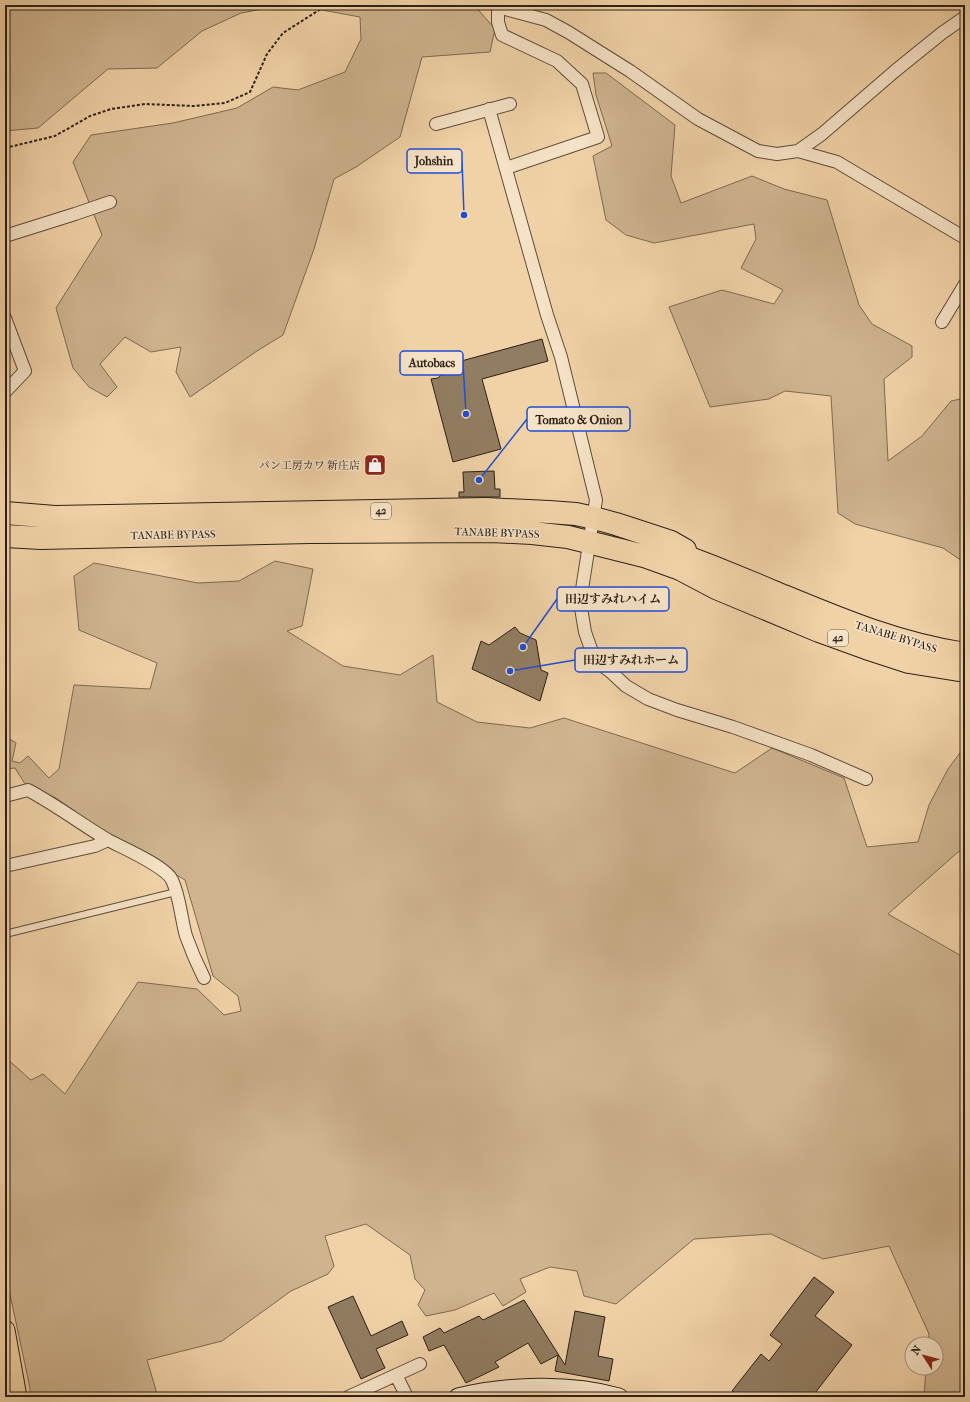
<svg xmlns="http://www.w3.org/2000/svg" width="970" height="1402" viewBox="0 0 970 1402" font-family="'IM FELL French Canon','Noto Serif JP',serif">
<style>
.green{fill:#cfb48f;stroke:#7d6a54}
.building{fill:#927d62;stroke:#2b2018}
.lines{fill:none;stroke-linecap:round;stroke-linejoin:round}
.lane-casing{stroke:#5c4c3c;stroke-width:8}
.street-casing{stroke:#5c4c3c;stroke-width:14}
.secondary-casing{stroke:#2b2018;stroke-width:19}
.primary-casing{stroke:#2b2018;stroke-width:21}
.highway-casing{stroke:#2b2018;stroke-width:24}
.path{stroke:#2b2018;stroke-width:2;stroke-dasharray:3 2;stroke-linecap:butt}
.lane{stroke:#f6e2c6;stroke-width:6}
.street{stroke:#f6e2c6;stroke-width:12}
.secondary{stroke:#f6e2c6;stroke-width:17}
.primary{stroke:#f1d2a7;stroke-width:19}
.highway{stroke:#f1d2a7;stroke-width:22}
.labels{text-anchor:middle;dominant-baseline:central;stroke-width:3;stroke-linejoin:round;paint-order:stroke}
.shield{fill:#f6e2c6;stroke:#685a4c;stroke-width:1}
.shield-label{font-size:10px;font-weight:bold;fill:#2b2018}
.poi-label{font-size:11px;fill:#2b2018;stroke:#f6e2c6;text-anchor:end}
.street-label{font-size:11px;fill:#2b2018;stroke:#f6e2c6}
.leader{fill:none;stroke:#1d4ed8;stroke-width:1.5}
.callout-dot{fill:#1d4ed8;stroke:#f6e2c6;stroke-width:1.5}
.callout{fill:#f6e2c6;stroke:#1d4ed8;stroke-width:1.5}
.callout-label{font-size:12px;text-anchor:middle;font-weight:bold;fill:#2b2018}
</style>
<rect width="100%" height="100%" fill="#f1d2a7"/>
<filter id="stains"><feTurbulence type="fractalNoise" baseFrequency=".005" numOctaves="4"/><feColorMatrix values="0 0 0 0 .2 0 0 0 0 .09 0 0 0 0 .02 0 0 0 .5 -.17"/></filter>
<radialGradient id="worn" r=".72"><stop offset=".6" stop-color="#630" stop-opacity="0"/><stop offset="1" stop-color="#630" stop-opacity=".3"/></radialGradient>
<path class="green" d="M5 5H283L241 13 202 31 157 68 108 69 38 128 5 131Z
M295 5H474L495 29 490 52 422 57 400 137 356 167 334 179 314 249 283 335 257 351 190 397 176 372 181 347 151 352 125 337 100 364 117 387 107 397 89 387 73 368 56 308 102 235 73 162 91 135 173 123 237 108 273 87 298 90 345 72 361 39 360 17Z
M593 73H606L675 125 671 176 681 203 752 176 784 189 827 200 859 305 872 324 912 346V357L884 379 888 461 922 436 951 401 965 398V563L943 548 855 524 838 513 831 396 785 391 769 399 710 407 669 307 722 290 774 304 783 290 741 268 756 239 754 224 654 243 626 235 606 220 593 156 612 146 596 95Z
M275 561 313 569 302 626 287 631 343 666 400 675 433 655 437 702 477 722 530 728 564 718 735 773 772 748 844 778 867 847 918 842 929 805 948 769 965 746V850L958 852 888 914 965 958V1397H924L926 1368H936V1344H928L929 1334 889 1246 823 1259 771 1234 694 1239 616 1304 584 1296 577 1271 550 1267 520 1279 526 1292 503 1306 494 1293 455 1310 426 1316 418 1305 425 1290 415 1279 410 1255 366 1224 325 1236 334 1266 328 1274 291 1291 222 1341 147 1360 158 1397H30V1388L5 1271V1057L31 1080 43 1074 65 1094 138 982 197 989 224 1015 241 1011 238 996 213 976 185 880 106 833 56 798 25 784 15 768 5 769V736L16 743 12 761 20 763 28 756 49 778 59 769 74 685 150 689 157 663 79 630 74 576 94 563 198 583 239 581Z"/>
<path class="building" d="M542 339 548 361 482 379 501 449 453 462 431 379 438 378 454 363Z
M494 471 495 489H500V497H459V492H464L463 472Z
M515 627 520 633 536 640 541 670 548 673 540 701 472 669 481 641 489 645Z
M814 1277 834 1292 815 1316 852 1345 812 1397H741L732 1391 761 1354 769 1361 782 1344 770 1335Z
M353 1296 371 1336 402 1321 408 1335 376 1349 385 1368 361 1379 328 1307Z
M524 1300 565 1365 575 1311 605 1317 598 1356 613 1359 609 1381 555 1371 558 1355 541 1364 528 1343 495 1362 499 1367 466 1383 444 1345 429 1351 423 1337 440 1328 444 1333 479 1316 483 1320Z"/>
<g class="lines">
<g class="lane-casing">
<path id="lane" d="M5 934 176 892"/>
</g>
<g class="street-casing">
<path id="street" d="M495 5 498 7 546 20 568 32 630 71 698 119 758 151 777 154 798 151 822 134 895 71 942 33 965 17
M498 7V22L502 35 557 61 582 84 598 137 506 168
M489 109 547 315 561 357 596 500 580 602 585 632 592 652 600 664 612 673 626 686 648 699 677 710 733 727 811 755 866 779
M436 124 510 104
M798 151 837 162 965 238
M5 236 75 214 110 202
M5 318 25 371 5 392
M942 322 965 284
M5 796 28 790C56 805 81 824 108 840 123 848 165 866 172 880 180 897 181 918 186 936 191 950 197 964 204 978
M5 866 95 846 108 840
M396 1375 407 1397
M348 1397 420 1364"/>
</g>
<g class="secondary-casing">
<path id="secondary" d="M458 1397C507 1385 571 1383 619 1397"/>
</g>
<g class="primary-casing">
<path id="primary" d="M5 1330 17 1397"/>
</g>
<g class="highway-casing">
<path id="highway" d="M5 513 55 517 486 509 549 512 576 514 594 518 616 524 671 542 685 550
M5 536 41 538 310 532 492 531 532 533 568 537 644 556 680 569 716 588 819 631 866 648 909 662 965 671
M669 550C704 563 739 577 774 592 837 618 897 644 965 654"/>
</g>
<path class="path" d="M5 148 55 136 90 116 111 109 145 104 194 106 225 103 250 92 267 54 283 33 327 5"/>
<use href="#lane" class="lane"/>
<use href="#street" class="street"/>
<use href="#secondary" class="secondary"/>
<use href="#primary" class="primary"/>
<use href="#highway" class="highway"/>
</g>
<defs>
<g id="shop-square" transform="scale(1.15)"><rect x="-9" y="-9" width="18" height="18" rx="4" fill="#8f2418" stroke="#f6e2c6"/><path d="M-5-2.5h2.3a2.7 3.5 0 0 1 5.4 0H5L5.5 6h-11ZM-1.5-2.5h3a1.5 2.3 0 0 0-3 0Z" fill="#fff"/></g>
</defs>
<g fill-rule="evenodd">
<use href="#shop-square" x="375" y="465"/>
</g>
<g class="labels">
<g class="shield">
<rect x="371" y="503" width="20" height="16" rx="3"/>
<rect x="828" y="630" width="20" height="16" rx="3"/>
</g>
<g class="shield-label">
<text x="381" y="511">42</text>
<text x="838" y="638">42</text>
</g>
<g class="poi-label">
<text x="360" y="465">パン工房カワ 新庄店</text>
</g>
<g class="street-label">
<text transform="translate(497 533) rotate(2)">TANABE BYPASS</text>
<text transform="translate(173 535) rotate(-1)">TANABE BYPASS</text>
<text transform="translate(896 637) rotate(17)">TANABE BYPASS</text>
</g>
</g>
<path class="leader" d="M464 215L462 161M466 414L463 363M479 480L527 419M523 647L557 599M510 671L575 660"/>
<g class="callout-dot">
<circle cx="464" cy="215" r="4"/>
<circle cx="466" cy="414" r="4"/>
<circle cx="479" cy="480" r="4"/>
<circle cx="523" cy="647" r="4"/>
<circle cx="510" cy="671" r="4"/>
</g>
<g class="callout">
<rect x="407" y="149" width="55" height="24" rx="4"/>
<rect x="400" y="351" width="63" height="24" rx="4"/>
<rect x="527" y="407" width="103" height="24" rx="4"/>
<rect x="557" y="587" width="112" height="24" rx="4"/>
<rect x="575" y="648" width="112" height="24" rx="4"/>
</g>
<g class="callout-label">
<text x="434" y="165">Johshin</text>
<text x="432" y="367">Autobacs</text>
<text x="579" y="424">Tomato &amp; Onion</text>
<text x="613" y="603">田辺すみれハイム</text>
<text x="631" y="664">田辺すみれホーム</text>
</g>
<rect width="970" height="1402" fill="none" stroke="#f1d2a7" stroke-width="20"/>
<rect x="6" y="6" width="958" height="1390" fill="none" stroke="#2b2018" stroke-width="2"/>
<rect x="10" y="10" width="950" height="1382" fill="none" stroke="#2b2018"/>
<g transform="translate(924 1356) rotate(306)"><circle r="19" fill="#f6e2c6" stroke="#a59480"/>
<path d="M0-3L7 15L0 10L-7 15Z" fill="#8f2418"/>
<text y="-6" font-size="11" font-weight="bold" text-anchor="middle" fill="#2b2018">N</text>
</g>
<rect width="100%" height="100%" filter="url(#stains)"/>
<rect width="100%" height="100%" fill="url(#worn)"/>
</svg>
